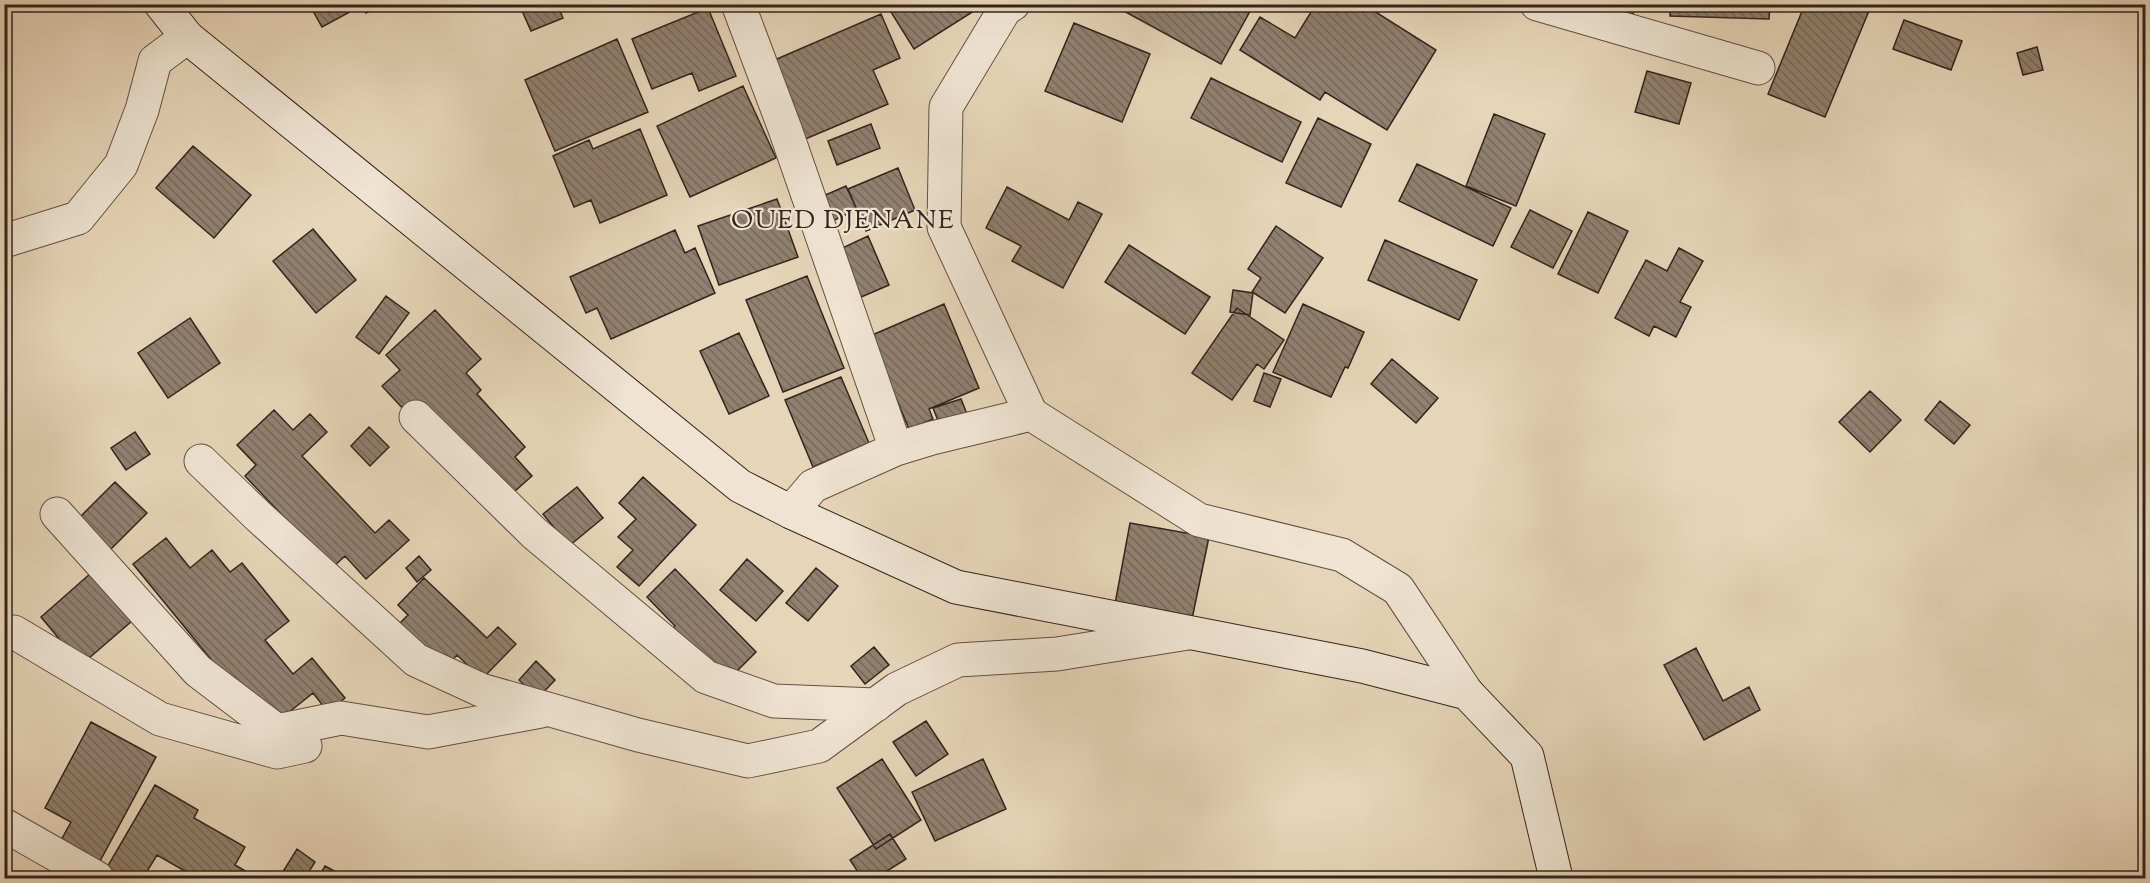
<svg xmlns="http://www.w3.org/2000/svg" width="2150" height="883" viewBox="0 0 2150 883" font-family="'Sorts Mill Goudy',serif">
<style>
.building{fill:url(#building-back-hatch);stroke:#33241e;stroke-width:1.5}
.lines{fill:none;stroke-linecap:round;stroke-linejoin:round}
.minor-casing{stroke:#605045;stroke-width:35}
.secondary-casing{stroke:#33241e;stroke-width:35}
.minor{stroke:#efe4d2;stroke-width:33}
.secondary{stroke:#efe4d2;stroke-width:33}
.labels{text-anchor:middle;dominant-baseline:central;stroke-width:4.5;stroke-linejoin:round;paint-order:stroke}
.quarter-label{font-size:26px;letter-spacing:1.5px;fill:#33241e;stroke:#efe4d2}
</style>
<defs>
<pattern id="building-back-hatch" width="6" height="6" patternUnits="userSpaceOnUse" patternTransform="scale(1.5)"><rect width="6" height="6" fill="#91806f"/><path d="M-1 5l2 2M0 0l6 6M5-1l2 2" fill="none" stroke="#77695b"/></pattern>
</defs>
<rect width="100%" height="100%" fill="#e7d5b9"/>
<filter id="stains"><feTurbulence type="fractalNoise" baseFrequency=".00333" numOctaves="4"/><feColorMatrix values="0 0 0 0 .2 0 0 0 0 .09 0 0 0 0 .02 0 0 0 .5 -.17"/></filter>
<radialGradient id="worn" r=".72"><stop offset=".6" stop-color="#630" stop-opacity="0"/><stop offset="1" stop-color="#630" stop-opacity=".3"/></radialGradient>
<path class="building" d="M309 4H357L359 7 322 27Z
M363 4H385L366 13Z
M519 4H557L563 18 531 31Z
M886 4H985L914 49Z
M1111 4H1254L1221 64Z
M1316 4H1363L1436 50 1387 130 1325 92 1320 100 1240 50 1260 17 1295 38Z
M1585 4H1635L1633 15Z
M1670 4H1770L1769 19 1670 16Z
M1805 4 1871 6 1825 117 1768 94Z
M708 8 736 76 699 91 692 73 652 89 632 39Z
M881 14 900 58 873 70 888 104 803 140 770 62Z
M1904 20 1962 41 1951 70 1893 49Z
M1074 23 1150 54 1122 122 1045 91Z
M617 39 648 112 555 151 525 80Z
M2037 47 2043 70 2023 75 2017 53Z
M1647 71 1691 83 1679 124 1635 112Z
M1211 78 1301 122 1282 162 1191 118Z
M743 86 776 158 690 197 657 126Z
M1494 114 1545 134 1516 206 1466 186Z
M1318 118 1371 144 1341 207 1286 183Z
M871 124 880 148 837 165 828 141Z
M640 129 667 195 600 223 591 200 574 207 553 156 589 140 593 149Z
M193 146 251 195 214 238 156 188Z
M1417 164 1511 208 1493 246 1399 201Z
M898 168 915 210 866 231 848 189Z
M846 186 857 210 832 221 821 197Z
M1007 187 1069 220 1078 202 1102 214 1063 288 1012 261 1021 246 986 228Z
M777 199 798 257 719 285 698 226Z
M1530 210 1572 231 1553 268 1511 247Z
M1588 212 1628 231 1598 293 1558 274Z
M1276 226 1323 258 1285 313 1252 292 1261 278 1248 269Z
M313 229 356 280 316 313 273 261Z
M675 230 685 253 695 248 715 293 611 339 597 308 586 313 570 277Z
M868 236 889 285 859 298 838 250Z
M1385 240 1477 280 1459 320 1368 280Z
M1129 245 1210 297 1185 334 1105 282Z
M1679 248 1703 261 1680 302 1691 307 1676 337 1654 326 1649 336 1615 318 1646 260 1667 271Z
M807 276 844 368 783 392 746 300Z
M1233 290 1253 293 1250 315 1230 312Z
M386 296 409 313 379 354 356 337Z
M944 304 979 388 929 409 933 419 909 429 870 336Z
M1303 304 1364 332 1348 368 1345 367 1331 397 1273 372Z
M1237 308 1284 340 1264 369 1257 364 1232 400 1192 373Z
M435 310 481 359 466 373 481 390 477 394 525 447 515 457 532 476 505 500 420 427 382 386 400 370 386 355Z
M190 318 220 363 168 398 138 353Z
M739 333 769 396 729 414 700 351Z
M1392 359 1438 398 1416 423 1371 384Z
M1264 373 1281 379 1270 407 1254 401Z
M841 377 869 443 813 467 785 400Z
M1870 391 1901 420 1870 452 1839 422Z
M961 399 967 414 939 423 933 408Z
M1940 401 1970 425 1954 444 1925 420Z
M274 410 293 430 310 414 327 432 302 456 375 533 389 520 409 540 366 579 345 556 332 568 245 476 256 465 237 445Z
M369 427 389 447 370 466 351 446Z
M135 432 150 454 126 470 111 448Z
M643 477 696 525 639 586 617 567 633 550 618 537 636 519 619 503Z
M115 482 147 513 104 556 72 525Z
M577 487 603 518 569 546 543 514Z
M1130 523 1209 537 1192 619 1115 604Z
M166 538 190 568 212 550 230 572 242 563 289 621 265 640 293 674 312 658 345 698 328 712 313 693 268 729 133 564Z
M419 556 431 570 417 582 406 568Z
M747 559 783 591 756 621 720 590Z
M816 568 838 586 808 621 786 603Z
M675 569 756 652 720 688 667 634 675 626 647 597Z
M91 573 132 621 81 665 41 617Z
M424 578 487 638 498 627 516 644 482 679 457 655 446 667 400 623 408 615 398 605Z
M874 647 889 665 865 684 851 666Z
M1696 648 1723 701 1749 687 1760 710 1704 740 1664 665Z
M536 661 555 680 538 698 519 680Z
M926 721 948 754 916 776 893 742Z
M91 722 156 757 92 876 53 855 71 822 45 808Z
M882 759 921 820 876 849 837 788Z
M983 759 1006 809 935 841 912 792Z
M155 785 198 810 194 818 245 847 235 865 254 876 252 878H197L157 855 143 878H106L102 876Z
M890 834 906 859 876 878H862L850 860Z
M297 849 315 862 305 878H279Z
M325 866 347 878H318Z"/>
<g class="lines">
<g class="minor-casing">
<path id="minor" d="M738 4 785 129 896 449
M1013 4 1005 9 946 107 944 227 1031 414 1199 520 1342 555 1398 589 1467 693
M1537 4 1758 68
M4 241 78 218 121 165 142 110 155 61 187 37
M416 417 534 533 706 677 774 701 876 705
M201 461 257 515 416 660 481 690 638 735 748 761 819 746 897 689 958 660 1057 654 1188 633
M791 512 813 486 896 449 932 438 1031 414
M57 514 198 671 277 731 341 718 428 732 541 711
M4 635 14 632 160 719 277 752 305 746
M4 825 97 878"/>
</g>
<g class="secondary-casing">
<path id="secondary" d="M161 4 187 37 740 486 791 512 956 587 1362 666 1467 693 1527 756 1556 878"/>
</g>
<use href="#minor" class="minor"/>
<use href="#secondary" class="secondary"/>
</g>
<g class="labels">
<g class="quarter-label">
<text x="843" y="221">OUED DJENANE</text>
</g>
</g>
<rect width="2150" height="883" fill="none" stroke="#e7d5b9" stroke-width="24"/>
<rect x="6" y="6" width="2138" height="871" fill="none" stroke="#33241e" stroke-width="3"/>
<rect x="12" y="12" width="2126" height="859" fill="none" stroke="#33241e" stroke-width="1.5"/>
<rect width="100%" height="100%" filter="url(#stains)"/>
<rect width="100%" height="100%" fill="url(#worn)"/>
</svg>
